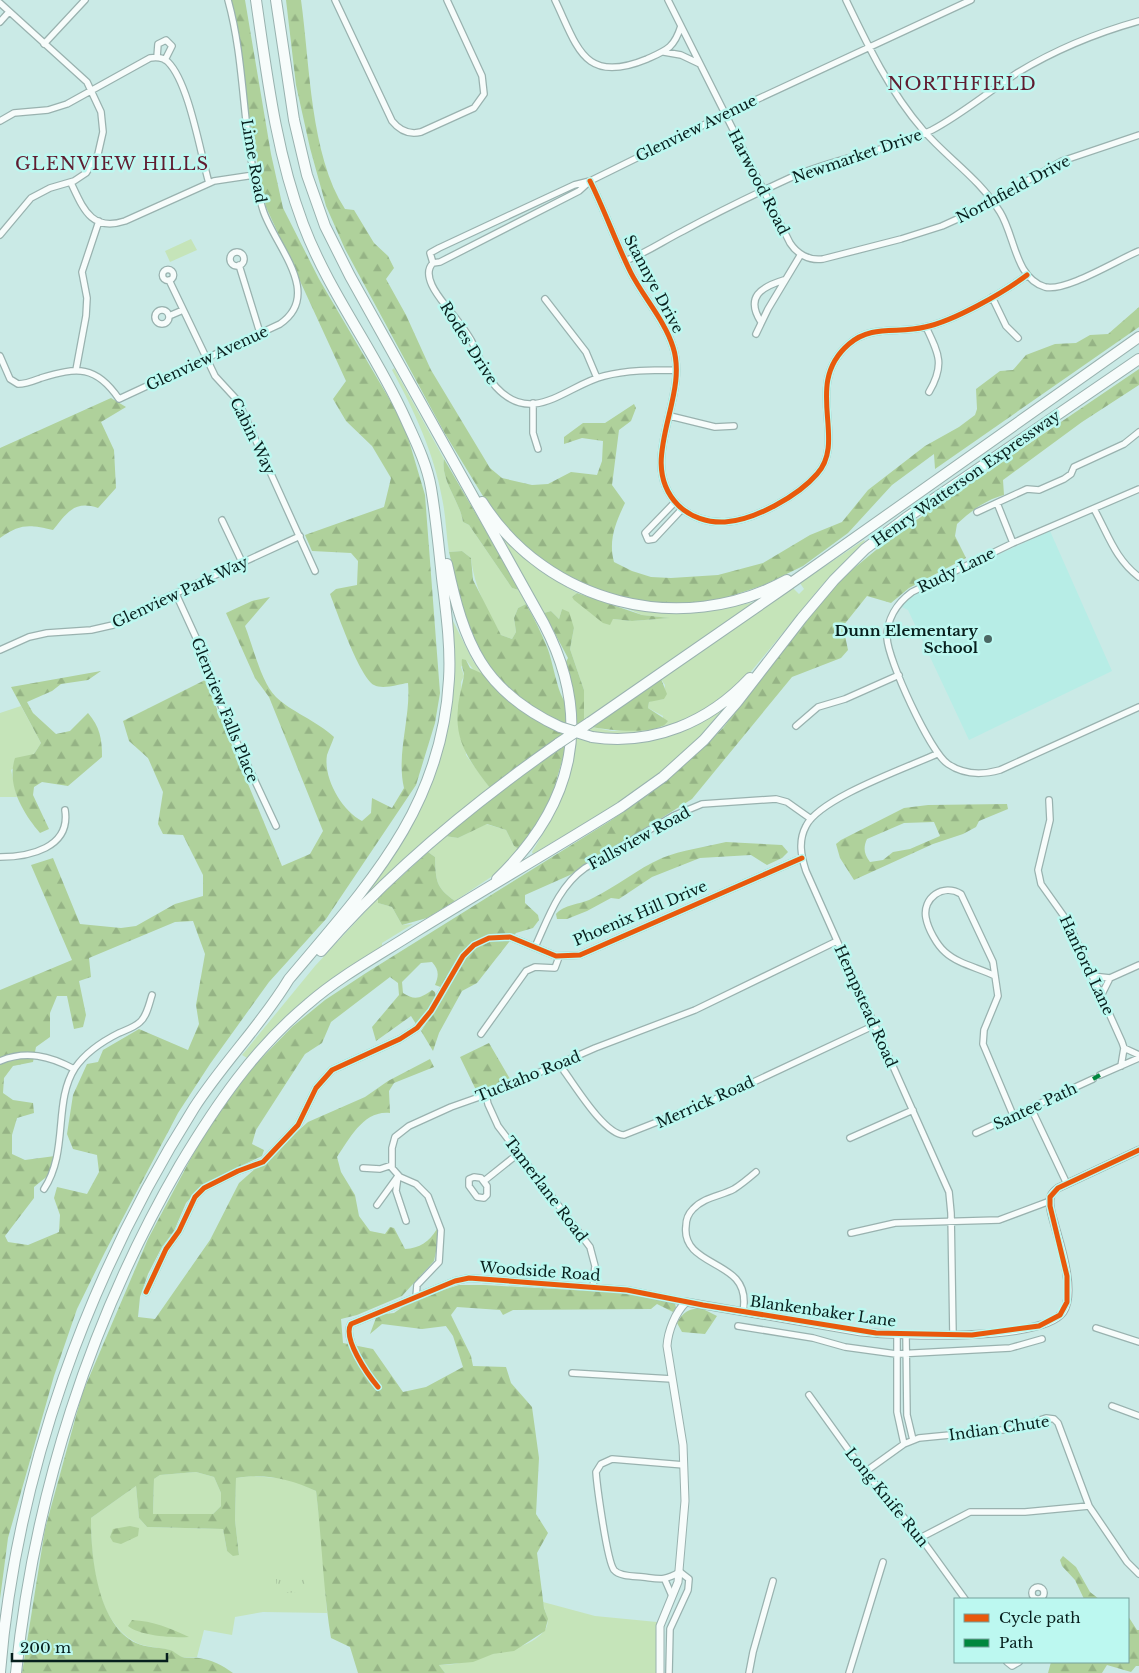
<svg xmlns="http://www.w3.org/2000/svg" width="1139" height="1673" viewBox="0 0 1139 1673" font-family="'Libre Baskerville',serif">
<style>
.built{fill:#b7ede6}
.green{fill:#c5e4b9}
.forest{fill:url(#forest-firs);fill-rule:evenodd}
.park{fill:url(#park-tufts)}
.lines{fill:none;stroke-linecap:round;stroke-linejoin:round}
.minor-casing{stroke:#99b2af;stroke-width:8}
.tertiary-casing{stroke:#99b2af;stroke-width:9}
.motorway-casing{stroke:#99b2af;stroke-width:12}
.minor{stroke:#f7fcfb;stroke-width:5.5}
.tertiary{stroke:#f7fcfb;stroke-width:7}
.motorway{stroke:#f7fcfb;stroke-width:10}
.motorway-bridge-casing{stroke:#99b2af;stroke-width:12;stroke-linecap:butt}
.motorway-bridge{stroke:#f7fcfb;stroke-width:10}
.quiet{stroke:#00873e;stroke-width:4;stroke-dasharray:8 4;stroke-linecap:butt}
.cycleway-casing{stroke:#bcf8f0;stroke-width:8}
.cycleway{stroke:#e8590c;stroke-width:5}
.poi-dot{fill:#4b6663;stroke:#bcf8f0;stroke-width:2}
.labels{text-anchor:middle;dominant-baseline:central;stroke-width:5;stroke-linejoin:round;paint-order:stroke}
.street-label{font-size:15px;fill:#071f1d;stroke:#bcf8f0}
.poi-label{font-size:15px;font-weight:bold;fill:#071f1d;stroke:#bcf8f0;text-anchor:end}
.quarter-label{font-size:18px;letter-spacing:1px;fill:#601c30;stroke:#bcf8f0}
</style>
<defs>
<pattern id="forest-firs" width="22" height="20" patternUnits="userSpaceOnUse" patternTransform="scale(1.25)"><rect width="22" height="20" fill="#afd19b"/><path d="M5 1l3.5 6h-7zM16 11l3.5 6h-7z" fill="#95b385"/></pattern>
<pattern id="park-tufts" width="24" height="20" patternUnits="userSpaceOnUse" patternTransform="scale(1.25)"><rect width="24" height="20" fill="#c5e4b9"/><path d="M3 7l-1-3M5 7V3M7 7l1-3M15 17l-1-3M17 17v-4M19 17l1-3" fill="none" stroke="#a8c39f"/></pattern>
</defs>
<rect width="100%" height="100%" fill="#caeae6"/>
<path class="built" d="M1050 531 1112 671 969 740 908 610 902 607 906 601 923 589Z"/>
<path class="green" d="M191 239 197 250 170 262 165 251Z
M394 368 444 459C440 480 460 501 463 522L469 525 512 588 519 590 526 604 518 608 514 618 516 632 512 639 501 635C487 610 474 587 471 558L462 551 449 552C446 534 446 516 442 498 434 453 414 410 392 370Z
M499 532 540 571 577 593 572 597 613 619 632 621 669 618 642 615 626 608 655 612H706L755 602 584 721V690L570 649 574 628 562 609 559 619 551 611 544 613 497 534Z
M864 540 865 541 822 585 749 674 710 709 657 732 617 735 586 731 591 727 612 731 662 727 663 716 648 708 649 702 654 700 664 699 665 685 661 679 793 588 799 594 804 589 800 583Z
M452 619 473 661 483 674 475 672 466 660 461 667 464 676 461 682 466 755 490 788 347 915C386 867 421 820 439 761Z
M733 699 714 724 642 789 533 854 532 852C556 813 570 783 576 738 635 754 686 736 733 699Z
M21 706 41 743 34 754 11 770 17 797H0V713Z
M486 824 506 830 514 846 520 850 497 873 455 901C435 887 436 880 435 857L428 852 445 836 458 838Z
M378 898V903L392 907 402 925 413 924 382 943V947C331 978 287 1012 247 1058L242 1055 315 966Z
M196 1472 214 1477 221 1493V1506L213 1514H153L154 1479 160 1475Z
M252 1476 292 1479 316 1491 322 1542 327 1613 263 1612 235 1617 232 1635 204 1630 197 1657C192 1657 186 1658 182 1657 177 1656 174 1651 169 1650 158 1647 144 1647 135 1642 95 1620 91 1558 91 1518L136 1486 139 1518 147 1527 223 1529 227 1551 239 1555 235 1520 236 1478Z
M543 1602 595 1616 657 1622V1673H445L439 1665C459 1665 473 1660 492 1654 509 1649 531 1647 544 1631 552 1622 544 1612 543 1602Z"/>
<path class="forest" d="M231 0H245L271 154 283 208 319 279 404 424 425 495 440 693 435 723 416 785 326 919 269 982 210 1064 178 1113 105 1252 77 1309 54 1376 8 1538 0 1599V990L72 960 31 865 53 858 80 924 121 928 136 926 175 904 203 896V875L183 835 163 834 158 824 163 792 148 758 129 741 123 721 205 680 282 866 310 854 323 831 269 697 255 678 226 613 252 601 270 597 245 626C253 646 261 682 276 697 290 711 317 721 334 737 332 743 329 749 327 755 323 778 342 811 362 821L371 813 372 798 392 808 404 788C396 754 411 718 408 683 399 684 383 690 374 685 360 678 337 612 330 594L336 589 357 585 358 561 351 553 312 551 305 535 384 507 391 478 372 446 346 421 333 399 346 381 266 207 251 129ZM193 921 205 954 196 1005 199 1024 188 1050 139 1029 103 1050 98 1062 87 1064 73 1095 67 1134 73 1149 97 1155 99 1172 87 1194 57 1187 54 1198 60 1215 59 1232 28 1245 8 1242 5 1236 34 1198V1187L50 1174 55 1156 25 1160 12 1154V1135L17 1118 34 1113 33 1103 13 1100 3 1093 4 1078 13 1066 33 1062 36 1047 50 1037V1013L57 996H67L74 1029 83 1027 86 1015 79 981 91 977 89 958 175 922Z
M286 0H301C310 64 310 155 345 209L354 210 374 243 388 256 394 268 386 279 406 315 431 370 490 468 502 478 532 485 548 484 571 472 597 475 602 461 603 441 582 438 564 444V437L583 423H605L634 404 636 408 631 421 619 430 612 485 625 503C616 522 608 540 614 562L632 571 651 577 671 578 718 575 763 563 810 535 842 522 868 490 925 446 959 427 975 415 977 409 976 389 1000 371 1013 370 1026 355 1055 344 1076 343 1090 335 1108 334 1139 307V327L935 469 934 454 892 485 848 533 803 566 764 585 728 597 687 605 650 604 603 595 545 566 511 535 489 506 444 432 345 249 326 206 310 148 296 85Z
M1139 369V385L1082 422 1003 480 1004 495C985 500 971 511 957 524L955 536 966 558 909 588 891 603 867 596 843 626 848 650 841 658 792 677 692 799 570 875 525 895V903L538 915 539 920 533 928 516 933 477 983 462 991 439 1033 433 1051 421 1031 443 998 446 989 435 985C439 975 439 970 432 962L421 963 402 982 403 993C415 1001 421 998 432 990L435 992 436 997 422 1021 416 1024 411 1016 376 1041 372 1027 399 995 398 983 390 977 331 1022 322 1043 305 1054 256 1130 252 1144 264 1150 262 1156 203 1184 186 1203 174 1231 162 1247 148 1274 140 1297 138 1317 155 1319 210 1240 239 1183 308 1122 365 1097 388 1081 430 1059 434 1067 394 1083 389 1091 390 1113C364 1110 350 1138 337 1157L341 1172 355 1195 359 1216 370 1231 385 1234 390 1227 394 1228 405 1249C420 1248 429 1242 437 1229V1247L434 1261 402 1296 357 1315 341 1319 343 1343 373 1349 403 1392 426 1387 463 1367 453 1336 446 1326 422 1329 382 1324 370 1334 377 1315 394 1313 414 1299 459 1285H485L643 1294 675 1303 676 1308 673 1312 657 1304 651 1309 513 1310 503 1315 500 1310 457 1307 451 1315 471 1356 473 1366 506 1367 511 1383 532 1407 539 1458 536 1514 548 1533 537 1553 544 1608 548 1619 545 1631 514 1651 493 1654 473 1662 439 1665 445 1673H358L350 1647 331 1638C323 1589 322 1540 316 1491 290 1479 265 1473 236 1478L235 1520 239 1555 233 1556 227 1551 223 1529 147 1527 139 1518 136 1486 91 1518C91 1556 97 1624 136 1643 146 1648 159 1647 170 1650 174 1651 176 1654 180 1656 185 1659 193 1657 199 1658 212 1660 222 1665 233 1673H22L45 1529 82 1394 148 1239 208 1126 254 1066 292 1027 325 1000 366 973 610 821 653 791 691 759 723 728 815 607 847 574 893 536ZM196 1472 214 1477 221 1493V1506L213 1514H153L154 1479 160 1475Z
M111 398 126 407 101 422 114 450 116 488 98 508C74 500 67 513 53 530 30 525 21 523 0 538V448Z
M444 459 511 574 519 590 512 588 469 525 463 522C460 501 440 480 444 459Z
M462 551 471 558 473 580 501 635 512 639 516 632 514 618 518 608 526 604C534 618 541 632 547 647 553 661 557 693 566 703L567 725 542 714 503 686 470 637 449 552Z
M577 593 642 615 670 618 632 621 613 619 610 625 603 623 574 600 572 597Z
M562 609 569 612 574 628 570 649 584 690V721L577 727 575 703 566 662 568 658 544 613 551 611 559 619Z
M462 659 466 660 470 668 483 674 508 701 541 723 565 734 490 788C471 763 454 742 458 708 458 701 464 679 464 674 463 669 461 665 462 659Z
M101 671 88 680 61 684 52 691 27 702 33 713 56 734 70 731 88 713C100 727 102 739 102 757L68 786 42 782 34 787 33 795 49 829 40 833C23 813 6 785 15 758L34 754 41 743 11 687Z
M661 679 667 694 664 699 649 702 648 708 668 721C660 736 607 730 591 727Z
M567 744 548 809 520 850 514 846 506 830 487 824 458 838 445 836C484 803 527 772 567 744Z
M1007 804 1008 809 979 821 976 827 963 834 933 844 854 880 840 858 836 844 841 840 904 808 928 805ZM934 822 940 836 910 849 893 852 883 860 870 862C864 854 863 848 867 839L904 823Z
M726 842 782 845 788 852 782 858 767 865 751 855 700 858 652 877 619 899 611 898 587 911 567 919H557L556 914C563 905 581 904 591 899 616 887 637 869 662 858 682 850 705 847 726 842Z
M428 852 435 857C436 880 435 887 455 901L427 918 402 925 392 907 378 903V898Z
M489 1043 510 1079 483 1091 476 1090 460 1057Z
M701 1308 717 1316 705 1334 682 1332 677 1323C683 1312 688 1309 701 1308Z
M130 1526 139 1528 138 1536 121 1544 113 1542 110 1537 113 1529Z
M1063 1556 1076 1567 1090 1592 1099 1599H1084L1075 1580 1062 1566 1060 1560Z
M1128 1616 1137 1630H1139V1666H1136L1131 1672 1107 1665 1102 1673H1048L1051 1662H1128Z
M132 1620C153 1621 170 1628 189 1637 173 1638 140 1636 128 1626Z"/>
<path class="park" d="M304 1576 306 1591 277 1594 276 1579Z"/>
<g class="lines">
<g class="minor-casing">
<path id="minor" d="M335 0 392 121C400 131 409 135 421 132L474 108 484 94 482 76 447 0
M555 0C578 48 584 85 647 59 667 50 674 48 681 26
M668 0 790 243C797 254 809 261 823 259L901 239 942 226 975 211 1062 161 1139 135
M846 0C868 46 890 92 923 130 949 160 978 177 1000 212 1015 236 1015 278 1045 287 1066 292 1117 260 1139 251
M0 3 87 82 101 112 103 132 98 154 86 173 74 181 50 188 31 198 0 235
M0 22 8 13
M44 44 85 0
M664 52 681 55 700 64
M157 57 158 44 166 40 172 46 165 60
M0 121 14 113 48 110 67 104 150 58C156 57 163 57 168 62 189 83 200 152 209 183
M590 181C605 211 616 243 631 273 644 298 665 321 673 347 690 399 635 461 678 505 690 517 708 523 725 522 755 520 798 496 817 474 848 440 802 384 849 344 872 324 898 334 925 327 954 321 1003 293 1027 275
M71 183C83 208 91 232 125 221L214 181 254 175
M230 259a7 7 0 1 1 14 0a7 7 0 1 1-14 0Z
M625 261C646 253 663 241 683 231 718 212 755 194 792 177 837 157 887 152 932 130 962 114 988 92 1017 73 1055 50 1096 33 1139 21
M433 263 430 253 439 248 574 185 590 181 732 111 971 0
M433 263C421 275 438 296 446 306 455 317 464 328 471 340 479 355 484 374 496 387 533 427 567 385 604 376 627 370 652 370 676 370
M433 263 440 262 579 191 590 181
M239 265 260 333
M162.5 275a5.5 5.5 0 1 1 11 0a5.5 5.5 0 1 1-11 0Z
M169 280 215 376 238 401 315 571
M992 297 1006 326 1018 338
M545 299 586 352 597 378
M155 317a7 7 0 1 1 14 0a7 7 0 1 1-14 0Z
M169 316 183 310
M761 322C745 297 761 287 784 280
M926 327C939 354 945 365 929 392
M756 334 768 309 801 254
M0 356 10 379 18 384C26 384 33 381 41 378 77 367 96 365 119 399L280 324C324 294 274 245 263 210 241 142 247 68 228 0
M76 370 86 316 87 298 82 272 99 221
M533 403V433L538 449
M670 416 715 427 734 426
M1139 489 1013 543 912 592C897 603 887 619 887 638 888 660 930 752 948 764 964 775 982 775 1000 770L1139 707
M675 502 645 533 648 540 654 539 682 509
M997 503 1013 543
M1094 509C1108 534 1115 559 1139 577
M977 512 1027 489 1039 490 1064 479 1071 474 1074 467 1124 444 1139 432
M222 520 242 562
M176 594 204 655 225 717 276 826
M0 650 29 637 47 633 91 630 113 625 159 601 300 536
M796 726 818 707 845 699 899 675
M937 754C906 768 820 798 806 826 798 841 801 856 806 871L949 1192 951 1213 953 1335
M1049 800 1050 820 1038 870 1041 884 1068 922 1122 1042 1124 1048 1121 1066
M0 857C29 857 71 848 65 810
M535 947C548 919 558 887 585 868L673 816 702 804 776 799 787 802 811 819
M995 976C979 968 958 964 945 952 937 945 928 929 926 918 922 898 943 883 961 894L993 962 998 996 984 1030 983 1044 1013 1115
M1092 976 1110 978 1139 965
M1101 996 1110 978
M481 1034 526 971 535 967 555 968 559 957
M1124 1048 1139 1055
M0 1061C26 1050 50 1056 74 1069
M561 1063 564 1071C576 1087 604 1134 624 1135L728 1094 875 1025
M1100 1075 1139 1058
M486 1095 488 1104 498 1126 590 1247 595 1266 593 1287
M1031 1108 1067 1184
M976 1133 1093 1079
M850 1138 913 1110
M363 1168 380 1169 392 1165
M398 1176 396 1191 406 1221
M474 1177 481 1178 487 1186V1195L484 1198 477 1197 469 1186V1179Z
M484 1181 519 1153
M44 1189C69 1151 53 1102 75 1068 86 1052 103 1041 119 1033 126 1030 135 1027 140 1022 147 1016 149 1004 152 995
M377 1205 398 1176
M851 1233 895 1223 999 1220 1050 1201
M146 1292 166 1249 179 1231 195 1197 204 1188 238 1171 263 1162 298 1125 316 1088 332 1070 400 1039 417 1028 431 1011 463 956 474 945 489 938 510 937 556 956 580 955 802 858
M416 1297 417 1285 439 1262 441 1230 428 1196 416 1184 400 1177 392 1168V1148L395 1137 409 1126 451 1107 499 1090 595 1048 695 1010 837 941
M743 1312C745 1301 744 1288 736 1279 720 1261 682 1257 686 1226 686 1220 688 1214 693 1209 704 1197 721 1196 734 1189 742 1184 749 1178 756 1172
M738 1326 813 1338 845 1347 896 1354 1010 1348 1042 1339
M1096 1328 1139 1342
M897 1334V1412L904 1444
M906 1334 907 1415 913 1440
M572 1373 672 1379
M378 1387C368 1375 342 1338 351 1324L455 1281 469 1278 627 1290 686 1302
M809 1395 860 1466 918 1534 965 1599
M1112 1406 1139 1416
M865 1472 904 1444 919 1438 1012 1429 1046 1418 1054 1419 1058 1423 1089 1506 1127 1562 1139 1574
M920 1538 970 1512H1025L1089 1506
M665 1580 672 1596
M1032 1593a6 6 0 1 1 12 0a6 6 0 1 1-12 0Z
M1007 1662 1012 1666 1019 1662
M669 1673 670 1629 688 1590 689 1579 680 1572C664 1581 660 1579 643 1577 635 1576 620 1577 614 1570 607 1561 597 1486 596 1472L601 1464 612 1459 684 1465
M749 1673 753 1652 773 1581
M849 1673 883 1562"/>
</g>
<g class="tertiary-casing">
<path id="tertiary" d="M660 1673V1626L678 1582 685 1501 683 1445 667 1346C668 1331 675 1313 686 1302L861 1332C897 1336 1042 1342 1063 1312 1076 1293 1061 1247 1055 1226 1053 1218 1049 1208 1050 1200 1050 1195 1054 1191 1058 1188L1139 1150"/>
</g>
<g class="motorway-casing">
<path id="motorway" d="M276 0 294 120 307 175 325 226 350 276 544 624C594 720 574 805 497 879
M482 502C547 604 681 638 787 580
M447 564C464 643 482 691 560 727
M589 723 784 588 1139 337
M592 737C653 746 709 722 750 678
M321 951C390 871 473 803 559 743
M0 1672C16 1474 88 1276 194 1108 223 1063 262 1024 289 979 368 885 442 809 449 679 451 646 446 611 442 578 439 548 436 518 431 488 427 464 415 440 405 418 375 351 329 293 303 224 276 152 267 76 256 0
M16 1673C34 1495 90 1320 180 1165 216 1105 254 1049 308 1004 340 976 379 955 415 932 483 890 552 850 621 807L663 777 704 740 737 702 802 618 834 580 865 549 906 518 1139 359"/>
</g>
<use href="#minor" class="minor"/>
<use href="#tertiary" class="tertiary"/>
<use href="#motorway" class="motorway"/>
<g class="motorway-bridge-casing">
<path id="motorway-bridge" d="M560 727 592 737
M559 743 589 723"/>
</g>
<use href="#motorway-bridge" class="motorway-bridge"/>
<path class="quiet" d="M1093 1079 1100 1075"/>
<g class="cycleway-casing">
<path id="cycleway" d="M590 181C605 211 616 243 631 273 644 298 665 321 673 347 690 399 635 461 678 505 690 517 708 523 725 522 755 520 798 496 817 474 848 440 802 384 849 344 872 324 898 334 925 327 954 321 1003 293 1027 275
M146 1292 166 1249 179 1231 195 1197 204 1188 238 1171 263 1162 298 1125 316 1088 332 1070 400 1039 417 1028 431 1011 463 956 474 945 489 938 510 937 556 956 580 955 802 858
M378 1387C368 1375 342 1338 351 1324L455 1281 469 1278 627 1290 703 1305 876 1333 972 1335 1039 1326 1060 1315 1067 1302V1276L1050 1206V1197L1058 1188 1139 1150"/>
</g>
<use href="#cycleway" class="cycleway"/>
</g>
<circle class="poi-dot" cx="988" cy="639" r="5"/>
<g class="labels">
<g class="street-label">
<text transform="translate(696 128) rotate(-26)">Glenview Avenue</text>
<text transform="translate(857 156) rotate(-19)">Newmarket Drive</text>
<text transform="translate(254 161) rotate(80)">Lime Road</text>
<text transform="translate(759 182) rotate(63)">Harwood Road</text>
<text transform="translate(1013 189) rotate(-28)">Northfield Drive</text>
<text transform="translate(654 284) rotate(62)">Stannye Drive</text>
<text transform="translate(469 343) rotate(58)">Rodes Drive</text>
<text transform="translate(207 358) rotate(-25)">Glenview Avenue</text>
<text transform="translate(253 436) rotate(64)">Cabin Way</text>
<text transform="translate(966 478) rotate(-35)">Henry Watterson Expressway</text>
<text transform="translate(956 570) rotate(-26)">Rudy Lane</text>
<text transform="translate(180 592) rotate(-25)">Glenview Park Way</text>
<text transform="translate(225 710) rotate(68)">Glenview Falls Place</text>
<text transform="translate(639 838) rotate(-29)">Fallsview Road</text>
<text transform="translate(640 913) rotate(-23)">Phoenix Hill Drive</text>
<text transform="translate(1087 965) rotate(65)">Hanford Lane</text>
<text transform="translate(866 1006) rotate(66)">Hempstead Road</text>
<text transform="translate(528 1076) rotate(-22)">Tuckaho Road</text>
<text transform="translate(705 1102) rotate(-24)">Merrick Road</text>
<text transform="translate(1035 1106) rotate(-25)">Santee Path</text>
<text transform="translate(546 1189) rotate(53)">Tamerlane Road</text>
<text transform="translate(540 1271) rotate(4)">Woodside Road</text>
<text transform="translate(823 1311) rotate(8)">Blankenbaker Lane</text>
<text transform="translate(999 1428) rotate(-8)">Indian Chute</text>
<text transform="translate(887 1497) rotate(51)">Long Knife Run</text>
</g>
<g class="poi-label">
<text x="978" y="630">Dunn Elementary<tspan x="978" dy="17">School</tspan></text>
</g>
<g class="quarter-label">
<text x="962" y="84">NORTHFIELD</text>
<text x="112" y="164">GLENVIEW HILLS</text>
</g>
</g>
<rect x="954" y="1598" width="175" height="65" fill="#bcf8f0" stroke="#74a19c"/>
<rect x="964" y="1614" width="25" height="8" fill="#e8590c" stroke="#74a19c"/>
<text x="999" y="1623" font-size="15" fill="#071f1d">Cycle path</text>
<rect x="964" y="1639" width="25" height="8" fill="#00873e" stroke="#74a19c"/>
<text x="999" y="1648" font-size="15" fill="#071f1d">Path</text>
<path d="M12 1653v8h155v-8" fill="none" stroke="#071f1d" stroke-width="2.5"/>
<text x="20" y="1653" font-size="15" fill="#071f1d" stroke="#bcf8f0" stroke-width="4" paint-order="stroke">200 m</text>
</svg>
